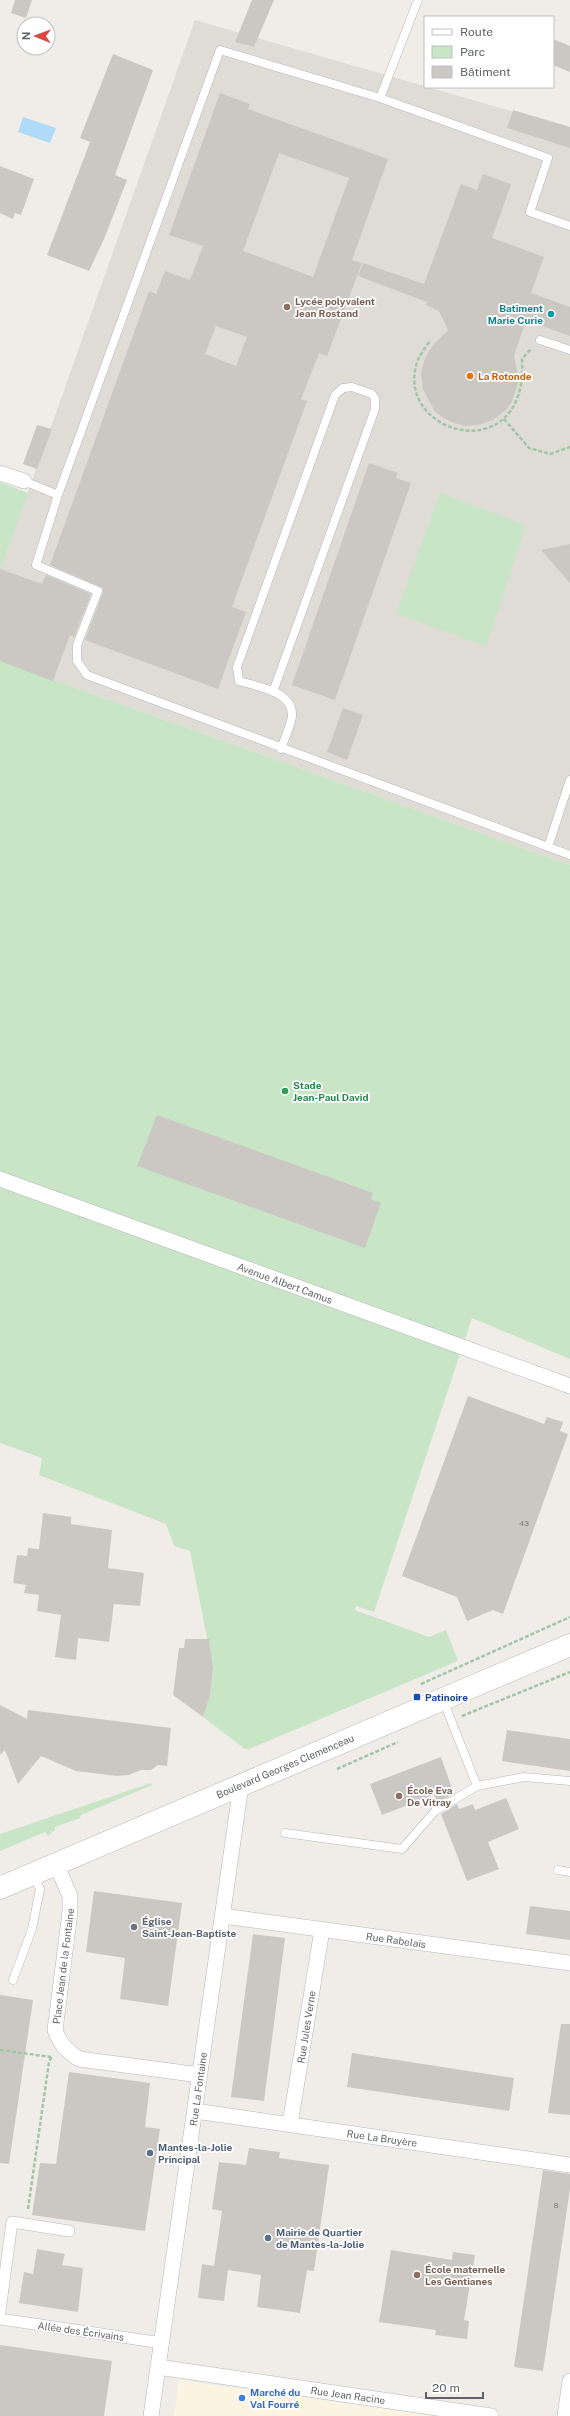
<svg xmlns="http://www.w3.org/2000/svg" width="570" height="2416" viewBox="0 0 570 2416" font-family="'Public Sans',sans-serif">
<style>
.commercial{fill:#fcf4e1}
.education{fill:#dfdcd6}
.green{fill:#c8e5c6}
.water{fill:#afdbf9}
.building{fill:#cbc8c4;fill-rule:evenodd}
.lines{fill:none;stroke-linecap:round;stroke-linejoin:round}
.service-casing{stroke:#b4b7bb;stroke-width:9}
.pedestrian-casing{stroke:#b4b7bb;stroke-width:12}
.minor-casing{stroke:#b4b7bb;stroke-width:16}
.secondary-casing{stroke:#b4b6bb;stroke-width:23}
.path{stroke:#a0c6a9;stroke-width:2.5;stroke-dasharray:4 2;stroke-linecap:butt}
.service{stroke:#fff;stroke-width:8}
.pedestrian{stroke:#fff;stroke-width:11}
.minor{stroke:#fff;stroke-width:15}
.secondary{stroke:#fff;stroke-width:22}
.education-dot{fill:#8d6e63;stroke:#fff;stroke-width:1.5}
.culture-dot{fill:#0f9aa8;stroke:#fff;stroke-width:1.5}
.food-dot{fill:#e8710a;stroke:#fff;stroke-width:1.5}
.leisure-dot{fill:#2e9e5b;stroke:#fff;stroke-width:1.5}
.transit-dot{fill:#1a4fb4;stroke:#fff;stroke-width:1.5}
.worship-dot{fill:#6b7280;stroke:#fff;stroke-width:1.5}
.service-dot{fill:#5c6f8a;stroke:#fff;stroke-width:1.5}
.shop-dot{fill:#3f7fe0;stroke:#fff;stroke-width:1.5}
.labels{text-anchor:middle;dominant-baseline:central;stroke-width:3.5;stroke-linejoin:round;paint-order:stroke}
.number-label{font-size:8px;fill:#7a7c7e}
.education-label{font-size:10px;font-weight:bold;fill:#785e54;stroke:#fff;text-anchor:start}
.culture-label{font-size:10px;font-weight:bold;fill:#0d838f;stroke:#fff;text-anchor:end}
.food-label{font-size:10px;font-weight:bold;fill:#c56008;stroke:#fff;text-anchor:start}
.leisure-label{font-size:10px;font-weight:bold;fill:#27864d;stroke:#fff;text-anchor:start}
.street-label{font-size:10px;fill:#5f6266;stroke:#fff}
.transit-label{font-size:10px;font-weight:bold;fill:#164399;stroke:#fff;text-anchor:start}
.worship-label{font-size:10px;font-weight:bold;fill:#5b616d;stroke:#fff;text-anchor:start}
.service-label{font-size:10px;font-weight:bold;fill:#4e5e75;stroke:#fff;text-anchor:start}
.shop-label{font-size:10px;font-weight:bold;fill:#366cbe;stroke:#fff;text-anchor:start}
</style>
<rect width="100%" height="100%" fill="#f0ede8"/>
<path class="commercial" d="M179 2380 437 2416H174Z"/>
<path class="education" d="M195 20 570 128V865L0 661V571Z"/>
<path class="green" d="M0 482 28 493 0 571Z
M440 493 526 525 486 646 396 614Z
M0 661 570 865V1359L472 1318 374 1612 356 1606 355 1610 429 1637 446 1630 458 1661 249 1749H245L203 1717 210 1696 213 1668 190 1551 174 1546 166 1524 39 1475 42 1458 0 1443Z
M151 1783 152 1785 81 1815 80 1818 55 1827V1830L48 1836 45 1832 0 1851V1834Z"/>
<path class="water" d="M23 117 56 128 50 143 18 132Z"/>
<path class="building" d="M15 0H32L26 18 11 13Z
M252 0H274L254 47 235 42Z
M553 39 570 46V72L553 65Z
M113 54 153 70 115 175 127 180 104 239 89 271 47 255 90 142 80 138Z
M220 93 250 104 248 109 388 159 352 260 362 263 327 356 319 353 301 399 307 401 232 607 246 612 218 689 85 640 103 593V588L50 565 149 291 156 294 165 271 190 280 203 246 169 235ZM279 153 349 178 313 277 243 251ZM216 326 247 337 236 366 205 354Z
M513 110 570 127V148L507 128Z
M0 166 34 179 21 215 15 213 13 219 0 213Z
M483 174 511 184 492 238 544 257 531 293 570 307V336L526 320 514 356 519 379 512 402 506 410 493 420 479 425 464 426 449 421 435 412 423 389 421 373 425 358 433 345 448 330 439 311 426 305 427 302 358 276 363 263 424 284 461 184 477 190Z
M37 425 52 429 37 469 23 464Z
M369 463 398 473 396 478 411 483 335 700 292 685Z
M570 544V583L541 550Z
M0 569 42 584 46 575 91 594 74 637 70 635 53 681 0 661Z
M343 708 363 715 347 760 327 752Z
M157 1115 373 1193 371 1199 381 1203 365 1248 137 1166Z
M468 1396 544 1424 547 1417 563 1422 560 1431 568 1434 503 1614 493 1610 467 1621 457 1597 402 1576Z
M43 1513 71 1517V1524L112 1530 108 1568 144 1573 140 1606 114 1604 109 1642 78 1638 76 1660 55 1657 61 1615 37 1611 39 1595 24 1593 26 1585 13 1583 17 1555 27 1556 28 1548 39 1549Z
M185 1639H209L213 1668 210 1696 203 1717 173 1695 179 1648H184Z
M0 1705 27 1719 28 1710 171 1728 167 1766 158 1765 151 1770H141L129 1775 117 1776 76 1771 41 1756 18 1784 5 1750 0 1755Z
M507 1730 570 1739V1771L502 1761Z
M441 1757 454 1794 437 1803 434 1795 382 1815 370 1784Z
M506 1798 519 1829 488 1842 499 1869 467 1881 441 1814 457 1804 459 1809 473 1804 475 1810Z
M94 1891 182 1903 168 2006 120 1999 125 1958 86 1952Z
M530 1906 570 1911V1940L526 1934Z
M253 1934 285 1938 264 2101 231 2097Z
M0 1995 33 2000 9 2164 0 2163Z
M561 2024H570V2115L548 2113Z
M352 2053 514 2078 509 2111 347 2087Z
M69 2072 150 2083 145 2127 160 2129 145 2231 32 2215 40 2163 56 2164Z
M249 2148 280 2152 279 2158 329 2165 314 2271 307 2270 300 2313 257 2307 261 2275 228 2270 224 2301 198 2298 202 2264 214 2266 222 2211 212 2209 219 2162 246 2165Z
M543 2170 570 2174V2189L543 2371 514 2367Z
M37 2249 65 2254 62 2265 83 2268 78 2312 19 2303 24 2272 33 2274Z
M391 2250 452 2260 453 2252 475 2255 464 2320 469 2321 467 2339 435 2335 436 2330 379 2322Z
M0 2345 112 2361 104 2416H0Z"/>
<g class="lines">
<g class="service-casing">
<path id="service" d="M418 0 380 98 548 158 530 212 570 226
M380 98 220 50 58 495 36 565 98 591 77 645V661L87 675 570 855
M540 340 570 350
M24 481 58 495
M273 692 375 409V399L372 394 352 387 343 388 335 395 237 667 239 681C258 687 293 691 292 716 291 726 284 739 281 749
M548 847 570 780
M477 1786 524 1777 570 1781
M285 1833 402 1849 435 1811 477 1786 443 1700
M558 1870 570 1872
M13 1980 32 1929 40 1889 33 1874"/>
</g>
<g class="pedestrian-casing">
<path id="pedestrian" d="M0 2311 12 2222 69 2231
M0 2319 162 2343"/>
</g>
<g class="minor-casing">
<path id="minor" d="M0 473 24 481
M0 1179 570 1386
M56 1864 70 1896V1912L55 2030C60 2044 67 2051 79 2059L200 2075
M223 1916 570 1963
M195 2111 570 2165
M290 2124 322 1930
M158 2367 491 2416
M151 2416 241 1785
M565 2416 570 2381"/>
</g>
<g class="secondary-casing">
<path id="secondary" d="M0 1888 570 1645"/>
</g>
<path class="path" d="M429 342C424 350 418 357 416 366 398 437 529 469 522 359L531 349
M504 419 529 448 550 454 570 447
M421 1684 570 1617
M462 1716 570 1672
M337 1769 398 1742
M0 2050 51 2057
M28 2209 49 2062 52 2056"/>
<use href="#service" class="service"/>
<use href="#pedestrian" class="pedestrian"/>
<use href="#minor" class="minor"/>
<use href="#secondary" class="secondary"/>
</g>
<g class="education-dot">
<circle cx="287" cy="307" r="4"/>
<circle cx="399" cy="1796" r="4"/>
<circle cx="417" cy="2275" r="4"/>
</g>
<circle class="culture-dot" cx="551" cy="314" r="4"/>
<circle class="food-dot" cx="470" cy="376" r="4"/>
<circle class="leisure-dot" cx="285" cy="1091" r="4"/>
<rect class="transit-dot" x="413" y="1693" width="8" height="8" rx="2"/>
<circle class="worship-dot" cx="134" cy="1927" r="4"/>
<g class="service-dot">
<circle cx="150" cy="2153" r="4"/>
<circle cx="268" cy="2238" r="4"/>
</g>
<circle class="shop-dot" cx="242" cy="2398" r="4"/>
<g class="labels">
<g class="number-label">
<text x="524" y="1523">43</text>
<text x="556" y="2205">8</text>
</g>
<g class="education-label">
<text x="295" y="301">Lycée polyvalent<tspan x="295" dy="12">Jean Rostand</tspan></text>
<text x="407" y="1790">École Eva<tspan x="407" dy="12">De Vitray</tspan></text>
<text x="425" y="2269">École maternelle<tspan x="425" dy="12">Les Gentianes</tspan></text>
</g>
<g class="culture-label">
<text x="543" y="308">Batiment<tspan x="543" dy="12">Marie Curie</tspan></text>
</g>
<g class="food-label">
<text x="478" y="376">La Rotonde</text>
</g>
<g class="leisure-label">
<text x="293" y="1085">Stade<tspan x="293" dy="12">Jean-Paul David</tspan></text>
</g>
<g class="street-label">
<text transform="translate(285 1283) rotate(20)">Avenue Albert Camus</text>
<text transform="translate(285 1766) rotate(-23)">Boulevard Georges Clemenceau</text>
<text transform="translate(396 1940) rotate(8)">Rue Rabelais</text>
<text transform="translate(63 1966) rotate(-83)">Place Jean de la Fontaine</text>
<text transform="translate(306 2027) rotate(-81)">Rue Jules Verne</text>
<text transform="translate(198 2089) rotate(-82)">Rue La Fontaine</text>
<text transform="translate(382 2138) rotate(8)">Rue La Bruyère</text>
<text transform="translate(81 2331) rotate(8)">Allée des Écrivains</text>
<text transform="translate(348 2395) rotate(8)">Rue Jean Racine</text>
</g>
<g class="transit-label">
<text x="425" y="1697">Patinoire</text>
</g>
<g class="worship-label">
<text x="142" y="1921">Église<tspan x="142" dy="12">Saint-Jean-Baptiste</tspan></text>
</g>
<g class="service-label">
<text x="158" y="2147">Mantes-la-Jolie<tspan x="158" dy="12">Principal</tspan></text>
<text x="276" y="2232">Mairie de Quartier<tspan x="276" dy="12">de Mantes-la-Jolie</tspan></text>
</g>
<g class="shop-label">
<text x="250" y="2392">Marché du<tspan x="250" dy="12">Val Fourré</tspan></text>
</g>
</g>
<rect x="424" y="16" width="130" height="72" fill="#ffffff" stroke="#bfc0c2"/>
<rect x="432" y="29" width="20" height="6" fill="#ffffff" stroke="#bfc0c2"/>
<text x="460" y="36" font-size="12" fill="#5f6266">Route</text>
<rect x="432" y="46" width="20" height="12" fill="#c8e5c6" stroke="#bfc0c2"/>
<text x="460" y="56" font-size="12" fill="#5f6266">Parc</text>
<rect x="432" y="66" width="20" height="12" fill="#cbc8c4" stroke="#bfc0c2"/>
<text x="460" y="76" font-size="12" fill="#5f6266">Bâtiment</text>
<g transform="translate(36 36) rotate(271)"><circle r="19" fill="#ffffff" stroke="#bfc0c2"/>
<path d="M0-3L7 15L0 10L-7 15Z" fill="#dc4741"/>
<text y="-6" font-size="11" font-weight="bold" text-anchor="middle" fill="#5f6266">N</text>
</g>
<path d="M426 2392v6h57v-6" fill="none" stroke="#5f6266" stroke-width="2"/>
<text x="432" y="2392" font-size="12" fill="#5f6266" stroke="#ffffff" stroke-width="3" paint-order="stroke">20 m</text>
</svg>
